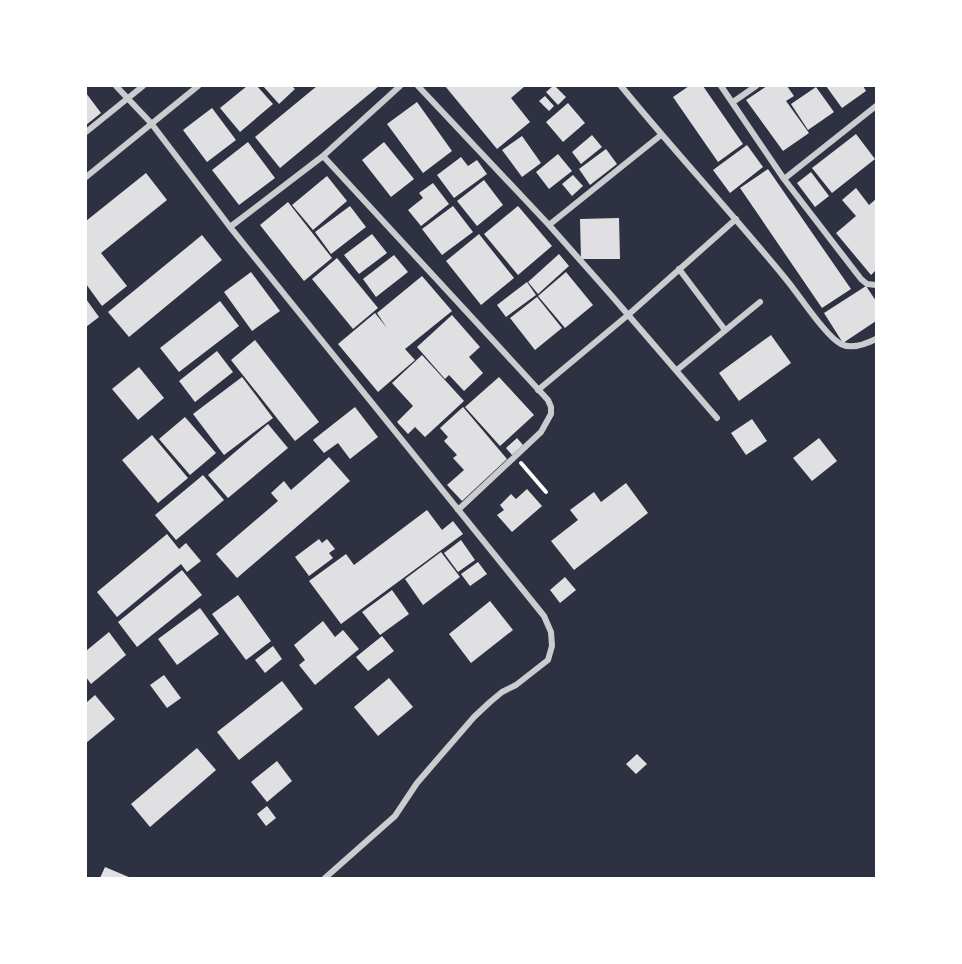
<svg xmlns="http://www.w3.org/2000/svg" width="962" height="964" viewBox="0 0 962 964" font-family="'Noto Serif',serif">
<style>
.building{fill:#e0e0e3}
.lines{fill:none;stroke-linecap:round;stroke-linejoin:round}
.path{stroke:#fff;stroke-width:4}
.minor{stroke:#caccd0;stroke-width:6}
</style>
<rect width="100%" height="100%" fill="#2d3142"/>
<path class="building" d="M247 86H257L273 104 240 132 220 108Z
M263 86H292L295 89 279 104Z
M317 86H379L280 168 255 137Z
M445 86H525L511 98 530 122 497 149Z
M553 86H555L566 97 558 105 546 92Z
M689 86H703L743 144 718 162 673 97Z
M767 86H787L794 96 786 101 809 133 783 151 746 100Z
M826 86H863L866 91 842 108Z
M816 87 834 112 808 130 791 104Z
M86 93 101 113 86 125Z
M545 96 554 106 549 111 539 101Z
M417 102 452 151 423 173 387 124Z
M568 103 585 123 563 142 546 122Z
M212 108 236 140 207 162 183 130Z
M856 134 875 159 832 193 812 168Z
M592 135 602 147 581 164 572 152Z
M522 136 541 163 522 177 502 150Z
M248 142 275 178 239 205 212 170Z
M384 142 414 179 391 197 362 160Z
M747 145 763 167 730 193 713 170Z
M606 149 617 164 590 185 579 169Z
M558 154 572 171 549 189 536 172Z
M461 157 468 166 477 160 487 174 454 198 437 175Z
M768 169 851 289 822 308 740 188Z
M811 172 829 196 815 207 797 183Z
M146 173 167 200 101 253 127 286 102 306 86 284V221Z
M573 175 583 186 572 196 562 184Z
M327 176 347 201 313 230 292 205Z
M484 180 503 205 477 226 457 201Z
M433 183 449 204 421 226 408 210 423 198 419 193Z
M856 188 869 205 876 199V270L871 275 836 233 856 216 842 200Z
M288 202 332 258 304 281 260 225Z
M350 206 366 227 331 254 315 232Z
M453 206 473 232 442 255 422 229Z
M518 206 552 246 518 275 484 234Z
M619 218 620 259H581L580 219Z
M372 234 387 253 359 274 344 255Z
M479 234 514 278 481 305 446 261Z
M202 235 222 260 129 337 108 312Z
M559 254 569 266 538 294 528 282Z
M394 255 408 272 376 297 363 279Z
M337 258 378 308 353 329 312 279Z
M251 272 280 311 252 331 224 292Z
M566 272 593 305 565 328 538 296Z
M422 276 452 311 405 349 415 360 378 392 338 344 375 313 387 328 377 313Z
M527 282 536 295 506 317 497 305Z
M866 286 876 301V321L843 343 824 313Z
M537 297 562 328 535 350 510 318Z
M86 299 99 317 86 327Z
M220 301 239 326 179 372 160 348Z
M452 315 480 347 469 357 483 373 464 391 449 375 445 379 417 347Z
M771 335 791 363 739 401 719 373Z
M255 340 319 422 295 441 231 360Z
M217 351 233 372 195 402 179 381Z
M422 355 464 401 425 437 415 427 408 434 397 422 413 406 392 383Z
M139 367 164 398 138 420 112 389Z
M242 377 273 418 224 455 193 414Z
M499 377 534 415 500 446 465 407Z
M355 407 378 437 350 459 338 443 324 453 313 440Z
M463 407 507 459 462 501 447 485 464 470 453 458 457 455 444 441 448 437 440 428Z
M185 417 216 453 190 475 159 439Z
M752 419 767 441 746 455 731 433Z
M268 424 288 448 228 498 208 475Z
M152 435 188 478 158 503 122 460Z
M517 438 523 445 512 455 506 448Z
M819 438 837 461 812 481 793 458Z
M329 457 350 481 237 578 216 554 278 501 271 493 284 481 291 490Z
M203 475 224 500 176 540 155 515Z
M626 483 648 513 574 570 551 541 578 520 570 510 594 492 601 502Z
M527 489 542 506 512 532 497 515 504 510 500 505 511 494 516 499Z
M427 510 442 530 453 521 463 534 341 624 309 581 346 554 354 565Z
M167 534 179 549 186 543 201 561 187 572 181 564 117 617 97 592Z
M319 539 322 543 327 539 335 549 329 553 333 558 309 576 295 557Z
M461 540 475 560 458 572 444 553Z
M441 552 460 577 423 605 405 579Z
M478 562 487 574 470 586 461 574Z
M182 570 202 595 137 647 118 622Z
M565 577 576 590 560 603 550 590Z
M392 590 409 614 380 635 362 612Z
M238 595 271 641 246 660 212 614Z
M490 601 513 630 471 663 449 634Z
M200 608 219 634 177 665 158 639Z
M323 621 335 637 343 630 359 649 315 685 299 665 305 660 294 645Z
M109 632 126 655 91 684 86 677V651Z
M382 636 394 651 368 671 356 657Z
M273 646 282 659 265 673 255 660Z
M164 675 181 698 167 708 150 685Z
M389 678 413 707 378 736 354 707Z
M282 681 303 709 239 760 217 732Z
M95 695 115 719 86 743V703Z
M197 748 216 770 150 827 131 804Z
M637 754 647 764 636 774 626 764Z
M277 761 292 781 267 802 251 782Z
M267 806 276 818 266 826 257 814Z
M105 867 131 878H100Z"/>
<g class="lines">
<path class="path" d="M521 463 546 492"/>
<path class="minor" d="M116 86 151 123 230 227 544 616 551 632 552 646 548 660 516 685 502 692 490 702 474 717 417 783 395 816 325 878
M418 86 549 225 611 295 717 418
M621 86C674 151 732 213 785 278 798 293 826 337 841 344 852 350 866 344 876 339
M721 86 784 179 861 279 867 284 876 285
M733 102 756 86
M86 132 143 86
M323 156 548 400 551 407V414L541 432 458 510
M86 177 198 86
M784 179 876 106
M549 225 661 135
M230 227 323 156 400 86
M679 269 725 330
M677 370 760 302
M538 390 628 315 736 219"/>
</g>
<rect width="962" height="964" fill="none" stroke="#ffffff" stroke-width="174"/>
</svg>
